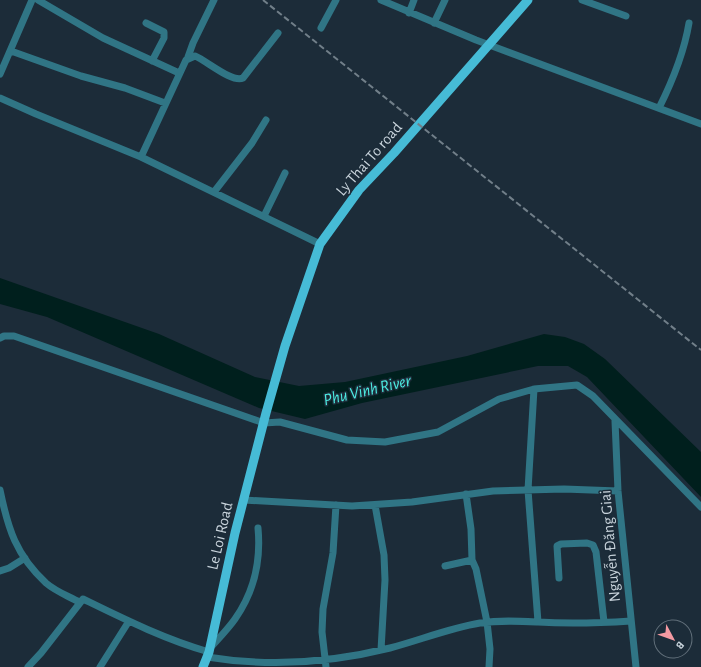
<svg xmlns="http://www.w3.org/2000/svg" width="701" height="667" viewBox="0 0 701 667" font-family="'Alegreya Sans',sans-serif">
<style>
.water{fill:#001f1d}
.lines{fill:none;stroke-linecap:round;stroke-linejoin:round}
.minor{stroke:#307585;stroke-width:7}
.major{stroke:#46bbd6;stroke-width:9}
.rail{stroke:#717f89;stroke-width:2;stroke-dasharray:6 3;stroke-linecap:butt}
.labels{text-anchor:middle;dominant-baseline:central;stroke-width:3;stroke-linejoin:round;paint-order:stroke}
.street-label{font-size:16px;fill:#c8d3db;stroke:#1c2c39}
.water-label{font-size:17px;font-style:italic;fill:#4cece2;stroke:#1c2c39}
</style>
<rect width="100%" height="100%" fill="#1c2c39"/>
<path class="water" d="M0 278 159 334 255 377 299 386 345 382 467 356 544 334 565 337 584 344 605 359 701 452V497L587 377 568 366H538L362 403 305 419 259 408 47 317 0 304Z"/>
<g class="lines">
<path class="minor" d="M38 0 103 38 179 73
M381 0 476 40 701 124
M582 0 626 16
M409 13 414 0
M146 23 164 32V38L152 61
M434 23 445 0
M321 28 336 0
M11 51 81 76 125 88 165 103
M188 57 193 43 214 0
M0 74 32 0
M0 98 36 114 141 157 320 244
M659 108C673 80 684 53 689 23
M141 157 186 60 195 56C207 61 232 83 243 78L278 33
M214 192 252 143 266 120
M264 216 285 173
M0 338 4 336H14L264 423 280 422 347 440 385 442 438 432 499 399 534 389 577 385 593 396 701 507
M534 389 528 490 538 622
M615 421 618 491 636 667
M0 490C8 529 16 555 46 583 55 591 68 596 79 602
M466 494 471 529 472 560 476 569 487 622 490 649 489 667
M244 500 352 506 412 502 493 491 564 489 618 491
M375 505 384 555 385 580 381 650
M445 566 472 560
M0 571 9 568 25 558
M559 578 557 546 561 544 587 543 593 545 596 552 604 622
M211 647C219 638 228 629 235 619 254 592 261 560 258 528
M207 657C268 667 330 663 390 648 420 640 450 628 480 623 500 620 518 621 538 622 569 624 600 623 631 621
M28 667 41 653 83 599C124 619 164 639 209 652
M100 667 129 621
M326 667 322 632 323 609 333 553 336 505"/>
<path class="major" d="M203 667 209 652 235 533 266 413 285 346 320 244 359 190 394 153 528 0"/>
<path class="rail" d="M263 0 701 350"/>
</g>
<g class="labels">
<g class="street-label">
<text transform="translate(369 159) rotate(-49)">Ly Thai To road</text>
<text transform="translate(220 536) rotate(-77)">Le Loi Road</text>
<text transform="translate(610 546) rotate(-95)">Nguyễn Đăng Giai</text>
</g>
<g class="water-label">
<text transform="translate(367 390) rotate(-13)">Phu Vinh River</text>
</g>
</g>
<g transform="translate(673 639) rotate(131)"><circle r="19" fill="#1c2c39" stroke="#616f7a"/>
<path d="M0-3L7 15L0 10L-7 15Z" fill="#f49aa2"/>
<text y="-6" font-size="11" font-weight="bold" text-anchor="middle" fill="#c8d3db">B</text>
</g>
</svg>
